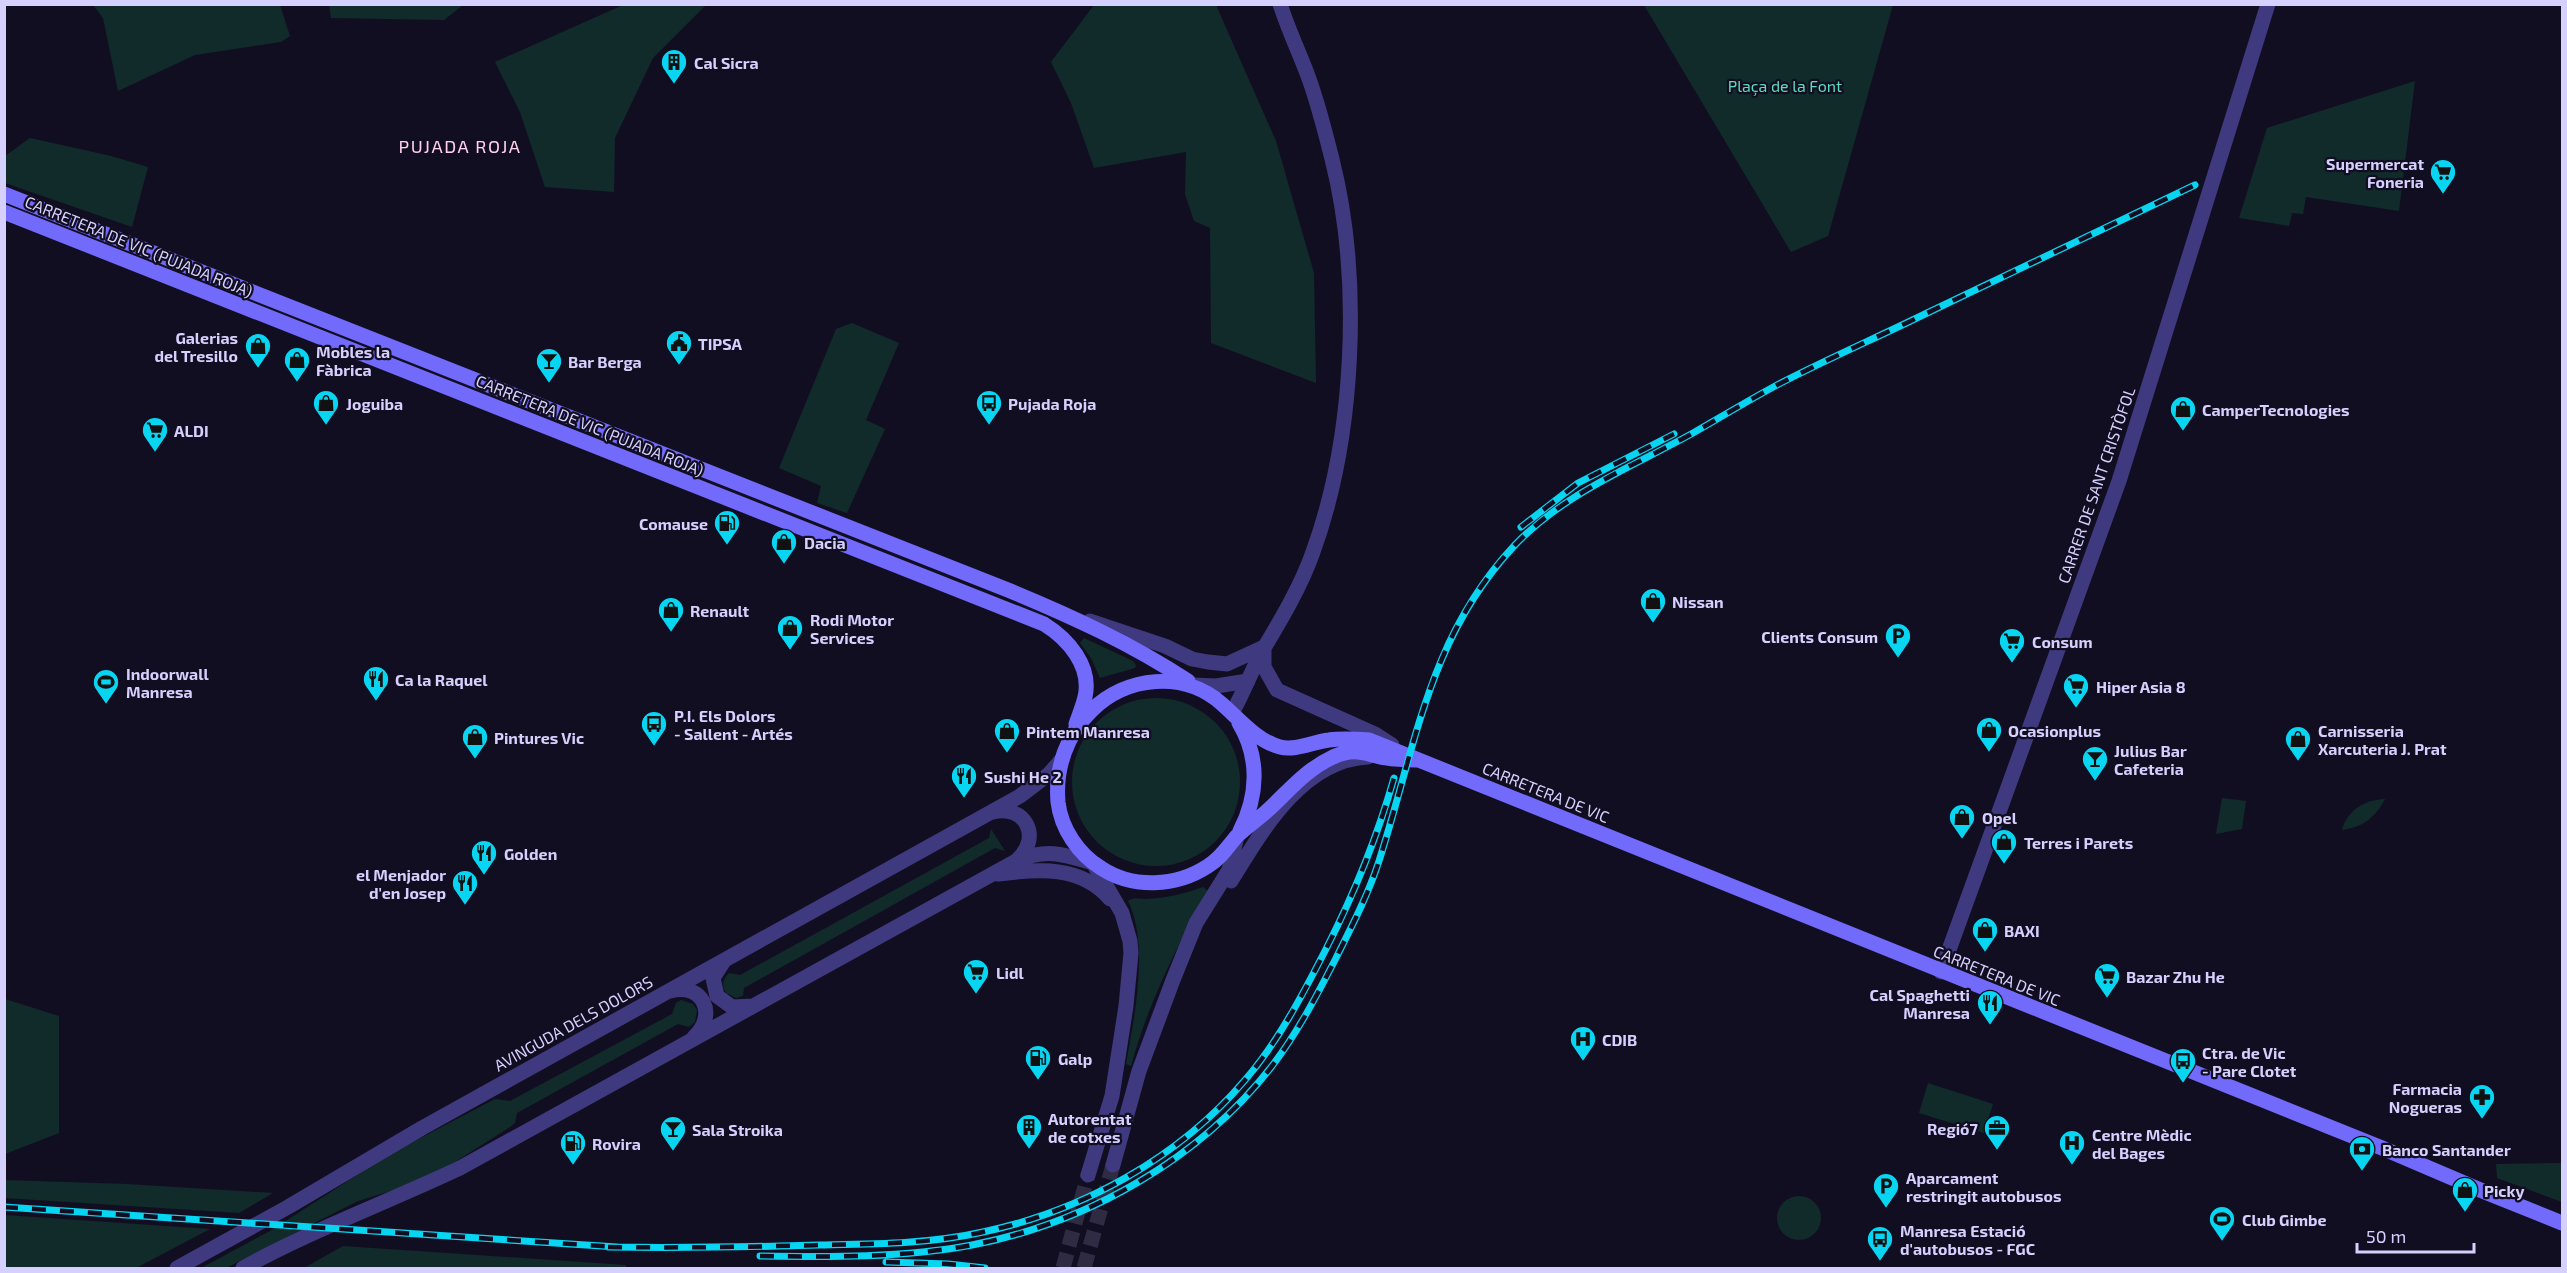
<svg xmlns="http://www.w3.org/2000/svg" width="2567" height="1273" viewBox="0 0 2567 1273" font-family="'Exo 2',sans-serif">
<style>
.green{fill:#112b2b}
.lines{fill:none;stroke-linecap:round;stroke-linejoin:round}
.tertiary-tunnel{stroke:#2f2b42;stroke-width:15;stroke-dasharray:15 8;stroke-linecap:butt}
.tertiary{stroke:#3f3a7f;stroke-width:15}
.secondary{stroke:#716afa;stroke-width:15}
.rail-casing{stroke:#08d5f2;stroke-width:7}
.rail{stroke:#120e21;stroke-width:4.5;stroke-dasharray:14;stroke-linecap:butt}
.labels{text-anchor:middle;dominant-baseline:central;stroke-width:4.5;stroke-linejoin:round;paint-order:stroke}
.poi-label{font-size:16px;font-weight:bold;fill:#d6d0fe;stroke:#120e21;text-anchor:start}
.park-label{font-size:16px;fill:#5edbbf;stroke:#120e21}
.street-label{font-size:16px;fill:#d6d0fe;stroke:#120e21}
.neighbourhood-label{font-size:18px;letter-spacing:1.5px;fill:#fed1ed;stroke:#120e21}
</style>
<rect width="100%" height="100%" fill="#120e21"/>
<path class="green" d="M93 5H280L290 36 281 42 195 55 118 91 103 18Z
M329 5V4L463 5 444 20 331 18Z
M623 5H706L653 58 615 138 614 192 545 187 520 112 495 62Z
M1094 5H1216L1276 141 1314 273 1316 383 1211 343 1210 228 1194 221 1185 194 1186 152 1094 168 1071 103 1051 62Z
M1644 5H1893L1828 236 1791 252Z
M2415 81 2399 211 2306 197 2303 214 2292 213 2289 226 2239 218 2267 128Z
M30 138 111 156 148 167 132 227 5 183V156Z
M852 323 899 343 866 420 885 429 847 513 817 503 821 486 779 468 836 329Z
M1084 638 1133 661 1136 665 1135 668 1100 678 1091 658 1080 643Z
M1072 782a84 84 0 1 1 168 0a84 84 0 1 1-168 0Z
M2222 798 2246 801 2242 829 2216 834Z
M2385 799C2375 818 2363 827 2342 830 2348 809 2365 800 2385 799Z
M991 829 1005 851 995 848 744 988 743 996 736 998 726 993C721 985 723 979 729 973L740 975 989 838Z
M1203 887 1208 891C1176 947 1148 1004 1131 1066L1126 1064C1134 1018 1150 945 1128 901 1133 897 1139 899 1146 899 1167 898 1184 894 1203 887Z
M5 999 59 1016V1133L5 1154Z
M681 1000 693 1004 697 1010 695 1022 689 1027 678 1024 517 1113 515 1123 510 1127 447 1167 397 1189 358 1201 226 1268H201L270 1231 390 1154 495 1099 510 1101 672 1014 676 1003Z
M1928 1083 1993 1104 1984 1133 1919 1113Z
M2562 1163V1202L2497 1178 2496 1164Z
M4 1180 127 1184 273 1193 239 1213 5 1198Z
M1777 1218a22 22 0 1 1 44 0a22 22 0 1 1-44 0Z
M5 1215 210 1229 136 1268H5Z
M343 1246 626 1265V1268H304Z"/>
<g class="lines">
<path class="tertiary-tunnel" d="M1063 1268 1088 1175
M1084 1268 1113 1165"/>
<path class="tertiary" d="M1090 621 1165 646 1192 659 1208 662 1227 664 1264 647
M1264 650V667L1277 690 1375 734 1392 745
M1192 685 1216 686 1248 681
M1232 713C1244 692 1252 669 1264 648 1282 618 1301 586 1313 552 1355 436 1362 278 1332 159 1325 131 1318 103 1308 76 1299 52 1288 29 1280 4
M993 812C1025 804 1042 837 1018 859
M998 874C1038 869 1081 865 1110 899
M1231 881C1262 831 1302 760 1368 757
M724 961 713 978 717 996 732 1007 753 1006
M1941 972 2119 481 2268 4
M670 991C703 982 718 1015 694 1037
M1113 1165 1139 1071 1173 980 1196 923 1229 870 1237 836
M177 1268 288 1207 422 1128 1020 796 1049 774 1063 758
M243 1268C312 1230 388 1202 460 1168L1016 861C1046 848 1063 854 1093 863L1122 913 1130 941 1131 953 1126 1006 1112 1096 1088 1175"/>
<path class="secondary" d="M4 194 1008 590C1071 616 1132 644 1188 681
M4 212 1044 624C1068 639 1092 666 1085 697 1083 706 1079 715 1076 724
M1239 723C1260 758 1258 796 1240 831
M1417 760C1407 760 1396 760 1386 758 1364 754 1356 747 1333 757 1305 770 1289 791 1267 811 1257 820 1245 828 1236 837 1227 848 1220 859 1208 866 1176 887 1133 889 1101 868 1078 854 1061 828 1058 802 1055 768 1067 734 1091 711 1126 676 1184 670 1222 704 1239 719 1257 741 1280 747 1295 751 1313 742 1329 740 1342 738 1356 739 1369 740L2382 1148 2485 1192 2562 1223"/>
<g class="rail-casing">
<path id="rail" d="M1521 527 1578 483 1674 434
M4 1207 617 1247
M608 1247C679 1248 749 1247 819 1245 874 1244 929 1244 983 1232 1082 1211 1179 1158 1245 1080 1278 1042 1303 994 1326 949 1354 894 1377 838 1394 778
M760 1256C830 1257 903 1258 972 1245 1087 1223 1200 1159 1272 1066 1298 1032 1317 995 1336 958 1352 926 1368 895 1379 861 1416 746 1428 638 1514 546 1564 493 1632 467 1693 433 1721 417 1749 400 1777 385 1825 360 1876 338 1925 314 2015 271 2105 228 2195 185
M886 1262 948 1264 985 1268"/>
</g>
<use href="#rail" class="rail"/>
</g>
<defs>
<g id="building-pin" transform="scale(1.35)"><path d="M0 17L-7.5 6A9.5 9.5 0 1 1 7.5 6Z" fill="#08d5f2" stroke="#120e21"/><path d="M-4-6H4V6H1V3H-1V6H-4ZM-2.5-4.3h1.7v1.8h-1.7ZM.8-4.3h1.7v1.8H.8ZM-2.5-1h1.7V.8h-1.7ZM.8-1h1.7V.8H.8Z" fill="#111"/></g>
<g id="supermarket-pin" transform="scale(1.35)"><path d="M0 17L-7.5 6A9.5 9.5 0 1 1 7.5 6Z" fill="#08d5f2" stroke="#120e21"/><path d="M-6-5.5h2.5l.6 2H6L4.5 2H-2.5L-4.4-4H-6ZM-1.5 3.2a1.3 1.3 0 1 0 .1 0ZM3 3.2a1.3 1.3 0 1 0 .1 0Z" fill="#111"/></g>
<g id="civic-pin" transform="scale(1.35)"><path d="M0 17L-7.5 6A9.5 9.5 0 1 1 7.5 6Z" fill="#08d5f2" stroke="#120e21"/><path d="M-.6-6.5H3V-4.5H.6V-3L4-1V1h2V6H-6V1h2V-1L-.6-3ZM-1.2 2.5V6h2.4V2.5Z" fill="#111"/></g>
<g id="shop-pin" transform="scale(1.35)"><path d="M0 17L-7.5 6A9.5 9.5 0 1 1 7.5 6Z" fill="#08d5f2" stroke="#120e21"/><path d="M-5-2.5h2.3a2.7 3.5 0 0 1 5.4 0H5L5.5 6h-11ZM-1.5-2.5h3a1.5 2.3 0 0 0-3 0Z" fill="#111"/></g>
<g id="bar-pin" transform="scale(1.35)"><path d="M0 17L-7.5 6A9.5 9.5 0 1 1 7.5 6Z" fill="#08d5f2" stroke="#120e21"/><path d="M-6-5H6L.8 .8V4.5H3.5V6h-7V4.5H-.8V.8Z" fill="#111"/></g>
<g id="bus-pin" transform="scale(1.35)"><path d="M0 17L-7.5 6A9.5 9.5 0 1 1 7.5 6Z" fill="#08d5f2" stroke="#120e21"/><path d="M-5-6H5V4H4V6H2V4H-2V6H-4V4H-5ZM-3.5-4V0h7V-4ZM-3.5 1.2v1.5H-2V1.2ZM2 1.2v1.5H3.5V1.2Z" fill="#111"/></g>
<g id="fuel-pin" transform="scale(1.35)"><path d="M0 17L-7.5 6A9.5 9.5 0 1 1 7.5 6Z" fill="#08d5f2" stroke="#120e21"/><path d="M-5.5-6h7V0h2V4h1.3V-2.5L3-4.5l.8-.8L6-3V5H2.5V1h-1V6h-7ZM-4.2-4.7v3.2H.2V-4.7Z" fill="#111"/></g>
<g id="parking-pin" transform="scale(1.35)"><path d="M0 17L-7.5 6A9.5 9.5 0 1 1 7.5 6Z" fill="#08d5f2" stroke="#120e21"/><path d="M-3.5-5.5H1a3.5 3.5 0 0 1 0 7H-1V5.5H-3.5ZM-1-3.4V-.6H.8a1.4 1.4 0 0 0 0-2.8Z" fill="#111"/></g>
<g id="restaurant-pin" transform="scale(1.35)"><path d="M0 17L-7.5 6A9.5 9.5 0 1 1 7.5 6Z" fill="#08d5f2" stroke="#120e21"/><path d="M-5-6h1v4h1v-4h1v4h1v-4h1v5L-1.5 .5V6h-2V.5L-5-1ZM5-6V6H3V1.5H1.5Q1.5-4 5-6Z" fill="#111"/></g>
<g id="stadium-pin" transform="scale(1.35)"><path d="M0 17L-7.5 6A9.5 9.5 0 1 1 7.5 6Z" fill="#08d5f2" stroke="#120e21"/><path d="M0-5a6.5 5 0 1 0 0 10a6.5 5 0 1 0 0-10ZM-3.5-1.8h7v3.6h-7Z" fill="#111"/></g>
<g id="hospital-pin" transform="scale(1.35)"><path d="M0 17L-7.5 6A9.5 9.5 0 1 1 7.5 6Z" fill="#08d5f2" stroke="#120e21"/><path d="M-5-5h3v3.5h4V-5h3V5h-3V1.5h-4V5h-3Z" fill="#111"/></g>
<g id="pharmacy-pin" transform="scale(1.35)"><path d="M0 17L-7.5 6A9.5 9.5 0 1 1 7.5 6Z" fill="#08d5f2" stroke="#120e21"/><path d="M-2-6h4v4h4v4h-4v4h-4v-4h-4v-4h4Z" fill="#111"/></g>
<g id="office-pin" transform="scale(1.35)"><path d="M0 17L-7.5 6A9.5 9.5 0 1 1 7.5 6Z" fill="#08d5f2" stroke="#120e21"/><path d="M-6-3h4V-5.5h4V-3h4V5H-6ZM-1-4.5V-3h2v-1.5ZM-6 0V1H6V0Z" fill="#111"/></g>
<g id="bank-pin" transform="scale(1.35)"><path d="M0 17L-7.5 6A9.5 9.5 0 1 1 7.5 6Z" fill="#08d5f2" stroke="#120e21"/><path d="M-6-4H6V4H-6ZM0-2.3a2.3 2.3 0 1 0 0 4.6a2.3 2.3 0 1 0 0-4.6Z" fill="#111"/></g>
</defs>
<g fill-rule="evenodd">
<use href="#building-pin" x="674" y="62"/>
<use href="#supermarket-pin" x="2443" y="172"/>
<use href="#civic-pin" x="679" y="343"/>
<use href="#shop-pin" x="258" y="346"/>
<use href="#shop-pin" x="297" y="360"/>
<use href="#bar-pin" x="549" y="361"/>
<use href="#shop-pin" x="326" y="403"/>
<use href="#bus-pin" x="989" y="403"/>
<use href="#shop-pin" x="2183" y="409"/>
<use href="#supermarket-pin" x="155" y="430"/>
<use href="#fuel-pin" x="727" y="523"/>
<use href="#shop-pin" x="784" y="542"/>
<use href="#shop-pin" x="1653" y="601"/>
<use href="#shop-pin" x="671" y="610"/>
<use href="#shop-pin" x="790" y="628"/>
<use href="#parking-pin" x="1898" y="636"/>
<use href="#supermarket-pin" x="2012" y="641"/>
<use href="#restaurant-pin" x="376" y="679"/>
<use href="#stadium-pin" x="106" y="682"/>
<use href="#supermarket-pin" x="2076" y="686"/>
<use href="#bus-pin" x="654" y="724"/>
<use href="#shop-pin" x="1989" y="730"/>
<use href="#shop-pin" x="1007" y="731"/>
<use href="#shop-pin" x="475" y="737"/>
<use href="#shop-pin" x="2298" y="739"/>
<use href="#bar-pin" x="2095" y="759"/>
<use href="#restaurant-pin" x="964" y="776"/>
<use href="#shop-pin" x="1962" y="817"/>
<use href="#shop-pin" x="2004" y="842"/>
<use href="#restaurant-pin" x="484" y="853"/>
<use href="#restaurant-pin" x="465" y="883"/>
<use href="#shop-pin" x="1985" y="930"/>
<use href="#supermarket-pin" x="976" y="972"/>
<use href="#supermarket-pin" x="2107" y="976"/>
<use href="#restaurant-pin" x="1990" y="1003"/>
<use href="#hospital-pin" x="1583" y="1039"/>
<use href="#fuel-pin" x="1038" y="1058"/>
<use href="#bus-pin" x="2183" y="1061"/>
<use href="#pharmacy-pin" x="2482" y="1097"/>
<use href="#building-pin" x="1029" y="1127"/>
<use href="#office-pin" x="1997" y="1128"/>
<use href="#bar-pin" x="673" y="1129"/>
<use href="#fuel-pin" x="573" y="1143"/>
<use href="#hospital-pin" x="2072" y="1143"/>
<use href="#bank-pin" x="2362" y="1149"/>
<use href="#parking-pin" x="1886" y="1186"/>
<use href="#shop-pin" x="2465" y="1190"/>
<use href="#stadium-pin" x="2222" y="1219"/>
<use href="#bus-pin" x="1880" y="1239"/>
</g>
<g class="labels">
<g class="poi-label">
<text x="694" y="62">Cal Sicra</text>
<text x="2424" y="163" text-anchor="end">Supermercat<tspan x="2424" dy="18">Foneria</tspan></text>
<text x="238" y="337" text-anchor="end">Galerias<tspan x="238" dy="18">del Tresillo</tspan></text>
<text x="698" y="343">TIPSA</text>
<text x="316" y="351">Mobles la<tspan x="316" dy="18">Fàbrica</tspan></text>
<text x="568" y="361">Bar Berga</text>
<text x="346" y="403">Joguiba</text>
<text x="1008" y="403">Pujada Roja</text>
<text x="2202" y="409">CamperTecnologies</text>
<text x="174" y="430">ALDI</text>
<text x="708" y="523" text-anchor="end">Comause</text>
<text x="804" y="542">Dacia</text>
<text x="1672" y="601">Nissan</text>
<text x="690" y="610">Renault</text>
<text x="810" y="619">Rodi Motor<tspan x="810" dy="18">Services</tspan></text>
<text x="1878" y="636" text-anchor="end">Clients Consum</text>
<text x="2032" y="641">Consum</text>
<text x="126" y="673">Indoorwall<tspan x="126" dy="18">Manresa</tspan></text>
<text x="395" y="679">Ca la Raquel</text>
<text x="2096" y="686">Hiper Asia 8</text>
<text x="674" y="715">P.I. Els Dolors<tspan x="674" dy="18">- Sallent - Artés</tspan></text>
<text x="2008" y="730">Ocasionplus</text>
<text x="2318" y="730">Carnisseria<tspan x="2318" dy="18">Xarcuteria J. Prat</tspan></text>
<text x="1026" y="731">Pintem Manresa</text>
<text x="494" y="737">Pintures Vic</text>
<text x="2114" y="750">Julius Bar<tspan x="2114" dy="18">Cafeteria</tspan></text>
<text x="984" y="776">Sushi He 2</text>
<text x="1982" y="817">Opel</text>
<text x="2024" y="842">Terres i Parets</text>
<text x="504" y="853">Golden</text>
<text x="446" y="874" text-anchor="end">el Menjador<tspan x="446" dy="18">d'en Josep</tspan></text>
<text x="2004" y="930">BAXI</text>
<text x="996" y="972">Lidl</text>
<text x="2126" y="976">Bazar Zhu He</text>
<text x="1970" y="994" text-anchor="end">Cal Spaghetti<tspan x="1970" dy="18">Manresa</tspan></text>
<text x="1602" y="1039">CDIB</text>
<text x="2202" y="1052">Ctra. de Vic<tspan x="2202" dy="18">- Pare Clotet</tspan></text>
<text x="1058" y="1058">Galp</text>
<text x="2462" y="1088" text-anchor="end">Farmacia<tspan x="2462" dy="18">Nogueras</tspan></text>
<text x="1048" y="1118">Autorentat<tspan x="1048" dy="18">de cotxes</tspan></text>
<text x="1978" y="1128" text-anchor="end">Regió7</text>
<text x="692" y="1129">Sala Stroika</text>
<text x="2092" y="1134">Centre Mèdic<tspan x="2092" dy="18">del Bages</tspan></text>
<text x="592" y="1143">Rovira</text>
<text x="2382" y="1149">Banco Santander</text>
<text x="1906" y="1177">Aparcament<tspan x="1906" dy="18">restringit autobusos</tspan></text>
<text x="2484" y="1190">Picky</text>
<text x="2242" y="1219">Club Gimbe</text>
<text x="1900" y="1230">Manresa Estació<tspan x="1900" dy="18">d'autobusos - FGC</tspan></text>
</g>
<g class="park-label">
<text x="1785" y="85">Plaça de la Font</text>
</g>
<g class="street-label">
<text transform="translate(139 246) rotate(22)">CARRETERA DE VIC (PUJADA ROJA)</text>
<text transform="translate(590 425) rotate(22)">CARRETERA DE VIC (PUJADA ROJA)</text>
<text transform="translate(2096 485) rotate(-71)">CARRER DE SANT CRISTÒFOL</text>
<text transform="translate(1546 792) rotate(22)">CARRETERA DE VIC</text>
<text transform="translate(1997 975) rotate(22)">CARRETERA DE VIC</text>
<text transform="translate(573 1023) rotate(-29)">AVINGUDA DELS DOLORS</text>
</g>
<g class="neighbourhood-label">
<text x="460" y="146">PUJADA ROJA</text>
</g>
</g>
<rect width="2567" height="1273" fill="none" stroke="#d6d0fe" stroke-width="12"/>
<path d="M2357 1243v9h117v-9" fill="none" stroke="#d6d0fe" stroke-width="3"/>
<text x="2366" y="1243" font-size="18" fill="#d6d0fe" stroke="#120e21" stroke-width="4.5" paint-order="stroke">50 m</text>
</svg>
